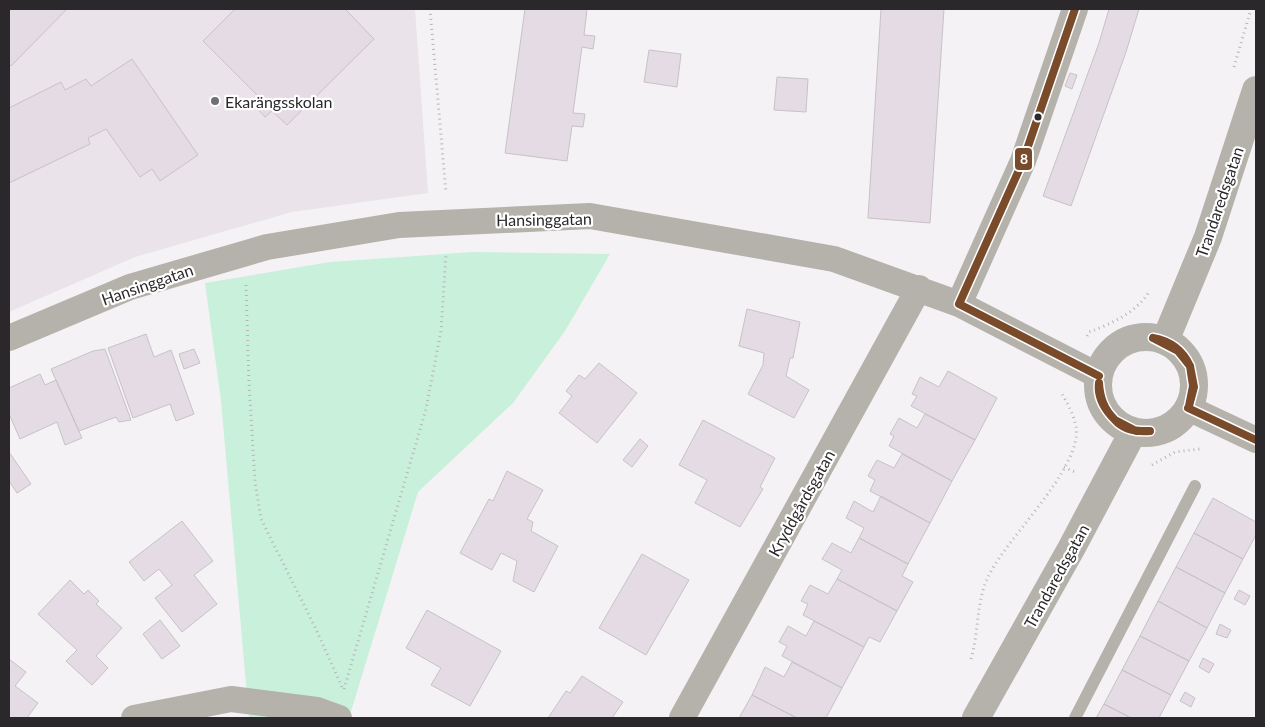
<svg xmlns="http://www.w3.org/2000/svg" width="1265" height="727" viewBox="0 0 1265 727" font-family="Lato,sans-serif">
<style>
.built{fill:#eae3ea}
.green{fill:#c9f0db}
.building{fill:#e4dbe4;stroke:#c6c3c6}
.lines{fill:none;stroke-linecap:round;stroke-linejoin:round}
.path{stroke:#b8b5b1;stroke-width:3;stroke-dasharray:1 4;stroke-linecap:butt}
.service{stroke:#b5b1ab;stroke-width:12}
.minor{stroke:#b5b1ab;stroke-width:26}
.tertiary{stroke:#b5b1ab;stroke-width:28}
.bus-1-casing{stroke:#fff;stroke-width:11}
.bus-1{stroke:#7a4b2a;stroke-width:8}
.poi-dot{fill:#716f71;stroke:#fff;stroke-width:2}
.bus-dot{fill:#2a282a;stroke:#fff;stroke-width:2}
.labels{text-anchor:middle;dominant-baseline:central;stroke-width:4.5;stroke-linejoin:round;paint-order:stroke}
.poi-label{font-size:16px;fill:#2a282a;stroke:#fff;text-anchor:start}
.street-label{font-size:16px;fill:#2a282a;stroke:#fff}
.line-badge{stroke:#fff;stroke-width:2}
.badge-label{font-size:14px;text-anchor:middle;font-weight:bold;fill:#fff}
</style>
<rect width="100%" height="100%" fill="#f5f2f5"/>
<path class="built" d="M9 9H415L428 193 292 212 135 257 9 312Z"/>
<path class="green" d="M473 252 610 254 565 331 513 403 418 492 349 718H249L221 401 205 283 330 262Z"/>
<path class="building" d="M9 9H67L11 66 9 64Z
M235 9H345L374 39 287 125 272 111 265 117 256 107 263 101 203 41Z
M525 9H587L584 35 595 36 593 49 582 47 573 113 585 114 583 127 572 126 567 161 505 153Z
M881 9H944L930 223 868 218Z
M1109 9H1139L1126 52 1071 206 1043 196 1099 43Z
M649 50 681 54 677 87 644 82Z
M132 59 198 155 160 181 152 169 140 177 106 129 88 138 90 144 9 183V108L61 82 65 90 86 79 91 86Z
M1070 73 1077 75 1072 89 1065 86Z
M777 77 808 79 806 112 774 110Z
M747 309 800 322 793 358H790L786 376 809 390 794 418 748 394 763 365 764 353 739 346Z
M146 334 154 357 171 350 194 414 176 421 170 404 133 418 108 348Z
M105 349 131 420 119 422 116 417 79 431 51 369 93 351Z
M194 349 200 363 184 369 179 354Z
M599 363 637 393 597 443 559 413 572 396 566 391 579 375 585 379Z
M948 371 997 398 975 440 911 406 917 396 912 394 920 377 939 387Z
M40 374 45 385 56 380 82 438 65 445 57 422 20 439 9 414V388Z
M925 414 975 440 952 481 889 446 894 436 890 434 899 418 917 428Z
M703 420 775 458 760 487 763 489 740 527 695 503 707 480 679 465Z
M640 439 648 446 632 467 623 460Z
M9 452 31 484 17 493 9 481Z
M902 454 952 481 930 523 870 491 875 480 868 476 877 460 894 468Z
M507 471 543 490 527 519 533 522 531 531 558 546 534 592 513 581 517 561 501 553 492 570 460 553 489 499 493 501Z
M881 496 930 523 908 564 859 538 864 528 846 518 854 501 873 512Z
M1213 498 1256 522V535L1243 559 1194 533Z
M182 521 213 561 194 575 217 604 182 632 155 598 172 585 159 569 144 581 129 562Z
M1194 533 1243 559 1225 593 1176 567Z
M859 538 908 564 902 576 913 582 897 611 837 579 842 570 822 559 832 543 851 553Z
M642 554 689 580 646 655 599 628Z
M1176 567 1225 593 1207 628 1158 601Z
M837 579 897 611 880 642 869 637 864 647 803 615 808 604 801 601 810 585 828 594Z
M70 580 84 594 88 590 99 601 96 604 122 628 96 656 108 668 92 685 66 661 77 650 38 614Z
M1239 590 1250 596 1245 605 1234 599Z
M1158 601 1207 628 1189 661 1140 636Z
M427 610 501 651 470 706 431 685 441 668 406 648Z
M160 620 180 646 162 659 143 634Z
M814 621 864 647 842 688 782 656 787 646 779 642 788 626 806 636Z
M1220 624 1231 630 1227 638 1216 634Z
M1140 636 1189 661 1171 695 1122 670Z
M1203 658 1214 664 1209 673 1199 667Z
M9 659 26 672 15 686 38 703 27 718H9Z
M792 662 842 688 826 718H797L752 695 765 667 784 677Z
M1122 670 1171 695 1159 718H1131L1104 704Z
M582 676 623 702 612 718H548L566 691 570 693Z
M1185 692 1195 698 1191 707 1180 701Z
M752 695 797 718H739Z
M1104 704 1131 718H1096Z"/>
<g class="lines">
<path class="path" d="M430 9 446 193
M1234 67 1251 9
M246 285 249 383 255 482 261 519 314 625 342 687
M1087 336 1089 332C1111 324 1138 312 1150 290
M1152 465 1175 452 1200 449
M1064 467 1077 473
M971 659C979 632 976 602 988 577 1006 538 1082 469 1076 427 1074 415 1067 403 1061 392
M344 689 426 409 441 331 446 254"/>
<path class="service" d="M1075 718 1195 486"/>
<path class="minor" d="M959 304 1023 161 1075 9
M9 338 130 287 267 247 399 225 590 216 834 259 959 304 1099 376
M1188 408 1256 440
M134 718 231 699 317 710 339 718
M682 718 919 288"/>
<path class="tertiary" d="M1098 385a48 48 0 1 1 96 0a48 48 0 1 1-96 0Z
M1165 341 1208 237 1256 90
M976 718 1071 549 1133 432"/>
<g class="bus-1-casing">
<path id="bus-1" d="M959 304 1023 161 1075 9
M959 304 1099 376
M1153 338C1170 341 1183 351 1190 366
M1153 338 1178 351 1190 366
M1099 383C1100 398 1104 409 1115 420
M1099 383C1097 398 1105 410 1115 420
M1189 406 1193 386 1190 366
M1189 406 1194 387 1190 366
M1188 408 1256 440
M1115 420 1136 431H1150
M1115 420C1124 430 1137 432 1150 431"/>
</g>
<use href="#bus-1" class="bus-1"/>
</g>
<circle class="poi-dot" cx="215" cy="101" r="5"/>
<circle class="bus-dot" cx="1038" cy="117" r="4.5"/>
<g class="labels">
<g class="poi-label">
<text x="225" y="101">Ekarängsskolan</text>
</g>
<g class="street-label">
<text transform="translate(1219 202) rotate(-71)">Trandaredsgatan</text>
<text transform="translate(544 219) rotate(-1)">Hansinggatan</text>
<text transform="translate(147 284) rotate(-19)">Hansinggatan</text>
<text transform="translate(801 503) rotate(-61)">Kryddgårdsgatan</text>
<text transform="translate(1056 576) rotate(-61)">Trandaredsgatan</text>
</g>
</g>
<rect class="line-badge" x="1014" y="147" width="19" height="24" rx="5" fill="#7a4b2a"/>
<g class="badge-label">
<text x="1024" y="164">8</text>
</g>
<rect width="1265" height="727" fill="none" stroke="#2a282a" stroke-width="20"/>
</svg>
